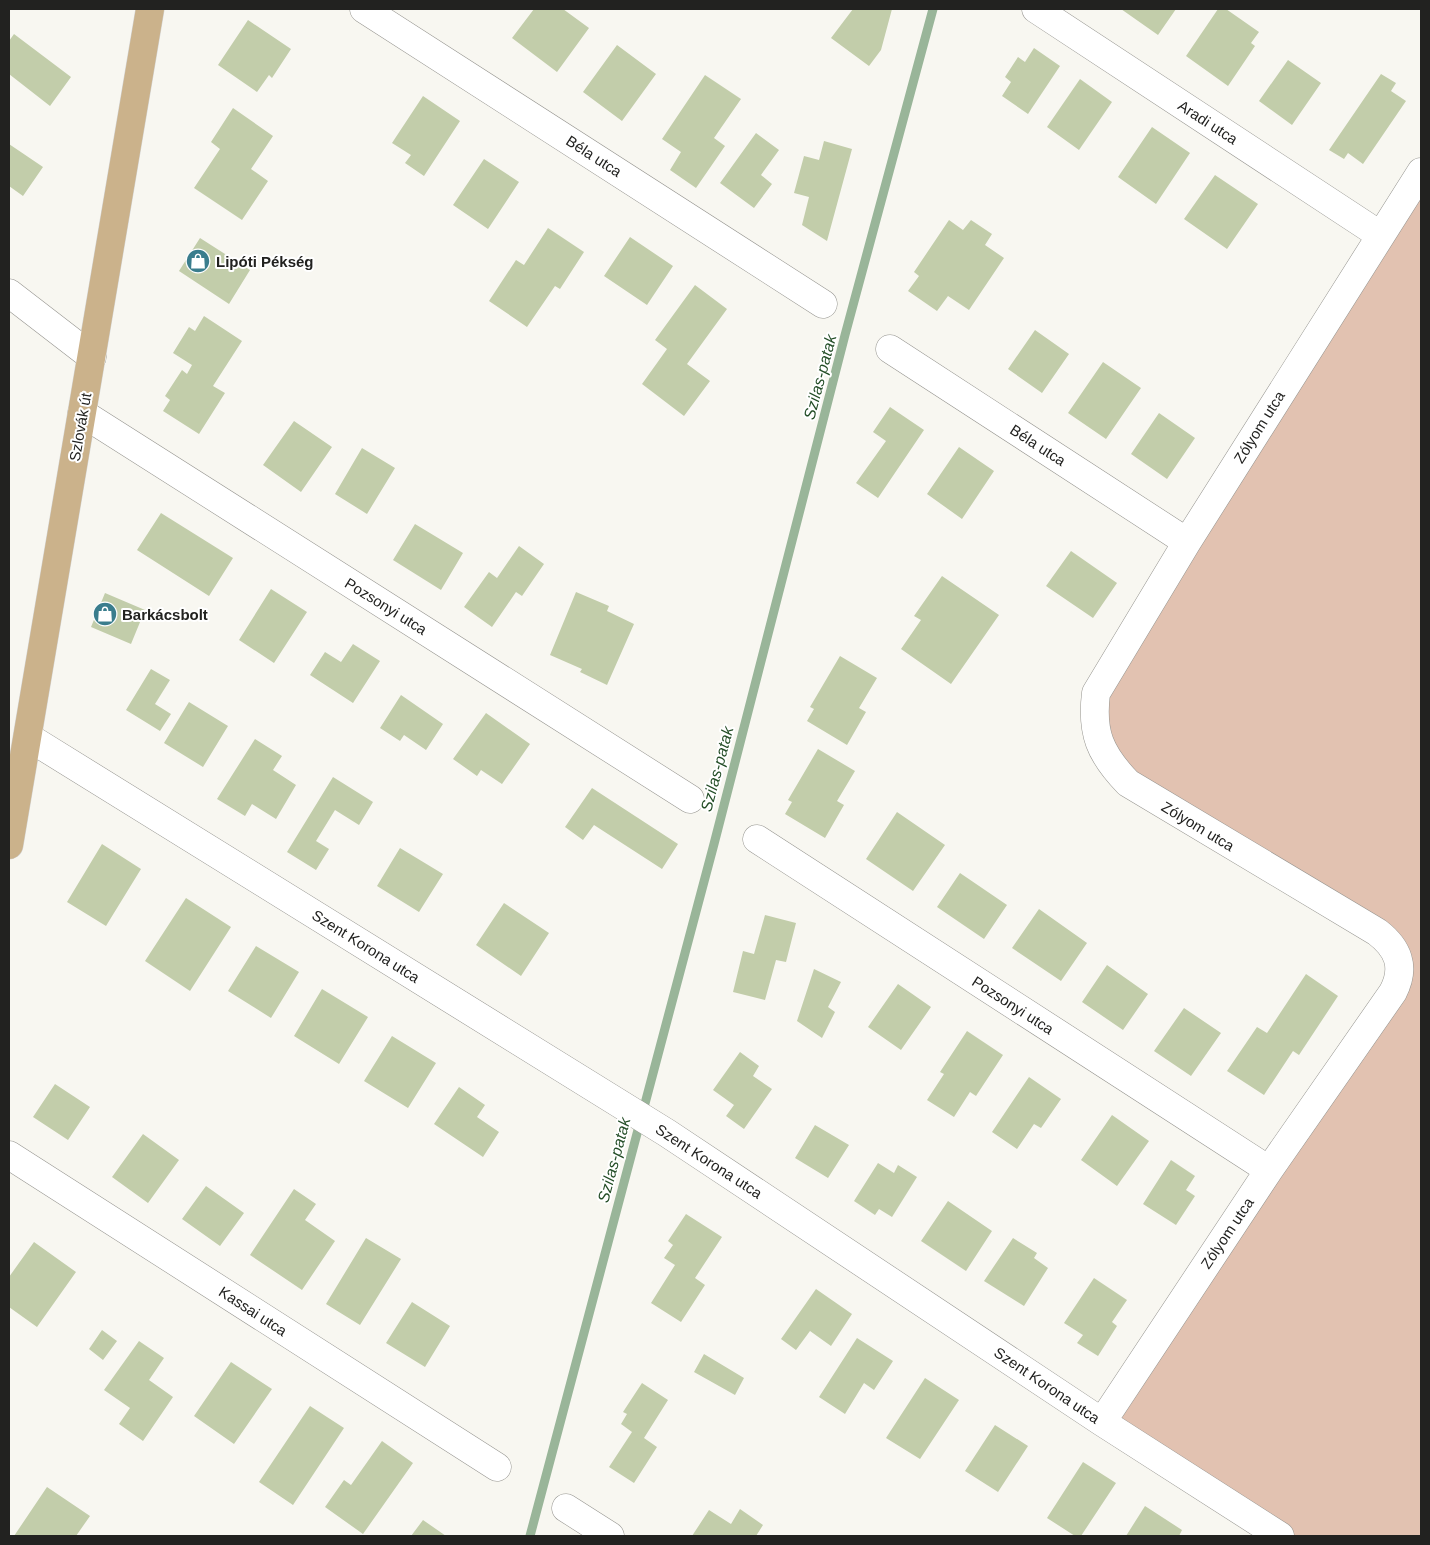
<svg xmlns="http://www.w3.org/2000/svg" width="1430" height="1545" viewBox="0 0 1430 1545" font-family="Helvetica,sans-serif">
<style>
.green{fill:#e2c2b1}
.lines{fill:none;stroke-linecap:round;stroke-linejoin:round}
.stream{stroke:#99b599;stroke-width:9}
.building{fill:#c2cdaa}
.minor-casing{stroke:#95948f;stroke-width:29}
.major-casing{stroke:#d3d3d2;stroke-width:29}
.minor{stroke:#fff;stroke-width:28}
.major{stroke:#cbb28b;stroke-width:28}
.labels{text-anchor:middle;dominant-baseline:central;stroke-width:4;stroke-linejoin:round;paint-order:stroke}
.street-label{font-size:15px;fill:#222220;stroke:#fff}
.poi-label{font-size:15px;font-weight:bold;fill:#222220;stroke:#fff;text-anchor:start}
.water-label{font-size:16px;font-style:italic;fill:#234d26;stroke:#fff}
</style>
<rect width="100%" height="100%" fill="#f8f7f1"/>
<path class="green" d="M1421 172V1536H1280L1102 1422 1393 992 1397 957 1103 752 1107 673Z"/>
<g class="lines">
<path class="stream" d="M530 1536 714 844 845 335 933 9"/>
</g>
<path class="building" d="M534 9H563L589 28 557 72 512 38Z
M853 9H892L881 50 869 66 831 38Z
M1121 9H1176L1158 35Z
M1218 9H1226L1259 32 1251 43 1255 46 1228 86 1186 56Z
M248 20 291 49 272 78 269 75 257 92 218 65Z
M14 34 71 77 50 106 9 74V41Z
M617 45 656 74 622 121 583 92Z
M1034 48 1060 66 1028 114 1002 96 1011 82 1005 77 1018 57 1025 62Z
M1288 60 1321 83 1292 125 1259 101Z
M1381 74 1396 83 1391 91 1406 101 1363 164 1348 153 1344 159 1329 150Z
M705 75 741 99 714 138 725 146 696 188 670 170 681 152 662 139Z
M1080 79 1112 102 1079 150 1047 127Z
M423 96 460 121 424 176 405 163 411 155 392 143Z
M233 108 273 136 251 169 268 181 242 220 194 188 220 149 211 142Z
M1152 127 1190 153 1156 204 1118 177Z
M756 133 779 150 761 175 772 184 754 208 720 183Z
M824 141 852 149 827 241 802 225 809 197 794 193 804 156 819 160Z
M9 144 43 167 23 196 9 186Z
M484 159 519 182 488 229 453 205Z
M1215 175 1258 204 1227 249 1184 219Z
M949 220 963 230 971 220 992 234 985 245 1004 258 969 310 948 296 937 311 908 291 919 276 914 272Z
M548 228 584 252 560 289 555 286 527 327 489 301 516 260 524 265Z
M630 237 673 266 647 305 604 276Z
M200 238 250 270 229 304 179 271Z
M695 285 727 309 687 364 710 381 684 416 642 384 667 349 655 340Z
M204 316 242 341 213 386 225 393 199 434 163 411 170 400 165 396 182 370 187 374 192 365 173 353 189 327 195 331Z
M1035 330 1069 354 1042 393 1008 369Z
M1103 362 1141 388 1106 439 1068 413Z
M890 407 924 430 878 498 856 483 886 441 873 432Z
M1159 413 1195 438 1167 479 1131 454Z
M294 421 332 447 301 492 263 465Z
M959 447 994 471 962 519 927 494Z
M362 448 395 468 367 514 335 494Z
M161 513 233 558 209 596 137 550Z
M415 524 463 553 441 590 393 560Z
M519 546 544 564 522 596 516 592 492 627 464 607 489 572 497 578Z
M1071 551 1117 583 1093 618 1046 586Z
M942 576 999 615 951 684 901 649 921 620 914 616Z
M271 589 307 612 274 663 239 640Z
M576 592 609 606 607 611 634 624 607 685 580 672 582 669 550 655Z
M105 593 145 610 131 644 91 627Z
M353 644 380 661 353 703 310 675 325 652 341 662Z
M840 656 877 678 859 708 866 712 847 745 807 721 814 709 810 707Z
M151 669 170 680 155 704 171 714 160 731 126 710Z
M401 695 443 724 426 750 404 735 400 741 380 728Z
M189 702 228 726 203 767 164 743Z
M486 713 530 744 502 784 481 770 477 776 453 759Z
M255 739 282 756 273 770 296 785 276 819 252 804 245 816 217 799Z
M818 749 855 771 837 801 844 805 825 838 785 814 792 802 788 800Z
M333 777 373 802 359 825 335 810 316 841 329 849 316 870 287 852Z
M592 788 678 844 662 869 594 825 583 840 565 827Z
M897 812 945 845 913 891 866 859Z
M102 844 141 869 106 926 67 902Z
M400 848 443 874 419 912 377 886Z
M960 873 1007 905 984 939 937 907Z
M186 898 231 927 190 991 145 961Z
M504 903 549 933 521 976 476 945Z
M1039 909 1087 943 1061 981 1012 948Z
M765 915 796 923 786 962 776 960 765 1000 733 992 743 951 754 954Z
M256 946 299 972 271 1018 228 991Z
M1107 965 1148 994 1123 1030 1082 1002Z
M814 969 841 982 828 1007 835 1012 822 1038 797 1021Z
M1306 974 1338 996 1299 1055 1293 1051 1264 1095 1227 1071 1257 1027 1267 1033Z
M898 984 931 1007 901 1050 868 1027Z
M322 989 368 1017 339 1064 294 1036Z
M1184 1008 1221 1033 1191 1076 1154 1051Z
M967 1031 1003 1055 976 1096 970 1092 954 1117 927 1100 944 1074 940 1072Z
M392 1036 436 1063 408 1108 364 1081Z
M740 1052 759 1066 753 1076 772 1089 744 1129 726 1116 734 1105 713 1090Z
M1029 1077 1061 1099 1041 1128 1034 1124 1017 1149 992 1132Z
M55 1084 90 1107 68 1140 33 1117Z
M459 1087 485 1105 477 1117 499 1132 483 1157 434 1124Z
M1112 1115 1149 1141 1117 1186 1081 1160Z
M815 1125 849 1145 828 1178 795 1158Z
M143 1134 179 1160 148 1203 112 1177Z
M1171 1160 1195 1176 1186 1190 1195 1196 1176 1225 1143 1204Z
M878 1163 894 1173 898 1165 917 1177 892 1217 879 1209 875 1215 854 1201Z
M206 1186 244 1213 220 1246 182 1219Z
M294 1189 316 1204 305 1220 335 1241 302 1290 250 1255Z
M948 1201 992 1231 966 1271 921 1241Z
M686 1214 722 1237 695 1278 705 1285 681 1322 651 1303 675 1265 664 1258 673 1245 668 1241Z
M366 1238 401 1259 360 1325 326 1304Z
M1013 1238 1037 1253 1034 1258 1048 1268 1024 1306 984 1281Z
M34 1242 76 1272 37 1327 9 1307V1277Z
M1094 1278 1127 1300 1112 1322 1117 1326 1098 1356 1077 1343 1083 1335 1064 1323Z
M816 1289 852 1314 831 1346 810 1331 796 1350 781 1339Z
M412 1302 450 1326 425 1367 386 1343Z
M102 1330 117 1341 103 1360 89 1349Z
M857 1338 893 1361 874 1390 864 1383 845 1414 819 1397Z
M139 1341 164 1358 149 1380 173 1397 143 1441 119 1424 130 1408 104 1390Z
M704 1354 744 1378 735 1395 694 1372Z
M231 1362 272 1389 234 1444 194 1416Z
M925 1378 959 1400 920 1459 886 1438Z
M642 1383 668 1400 644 1438 657 1447 634 1483 609 1467 632 1432 621 1424 627 1414 623 1412Z
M310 1406 344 1428 293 1505 259 1482Z
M995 1425 1028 1446 998 1492 965 1471Z
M382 1441 413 1463 363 1534 325 1507 344 1480 351 1485Z
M1083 1462 1116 1483 1081 1536H1075L1047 1518Z
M47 1487 90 1516 76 1536H14Z
M1145 1506 1182 1530 1179 1536H1126Z
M740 1509 763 1525 756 1536H692L709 1510 731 1524Z
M423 1520 446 1536H411Z"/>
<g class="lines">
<g class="minor-casing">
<path id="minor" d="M364 9 823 304
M1036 9 1380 235
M9 293 92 357
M890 349 1187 542
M82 413 690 799
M28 737 667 1133 1102 1422 1280 1536
M757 839 1269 1170
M9 1155 497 1467
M1102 1422 1269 1170 1393 992C1406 967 1398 948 1377 932L1128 783C1100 754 1091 733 1096 693L1187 542 1421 172
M566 1508 610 1536"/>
</g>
<g class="major-casing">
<path id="major" d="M9 845 150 9"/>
</g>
<use href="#minor" class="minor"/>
<use href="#major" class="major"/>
</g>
<defs>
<g id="shop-disc" transform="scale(1.25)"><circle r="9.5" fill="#3a7d8d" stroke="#fff"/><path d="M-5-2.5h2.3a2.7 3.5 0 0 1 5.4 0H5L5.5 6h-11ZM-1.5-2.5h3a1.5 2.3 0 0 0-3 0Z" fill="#fff"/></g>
</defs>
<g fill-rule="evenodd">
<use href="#shop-disc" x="198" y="261"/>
<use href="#shop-disc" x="105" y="614"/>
</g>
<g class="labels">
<g class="street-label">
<text transform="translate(1208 122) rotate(33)">Aradi utca</text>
<text transform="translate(594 156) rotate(33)">Béla utca</text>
<text transform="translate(80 427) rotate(-80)">Szlovák út</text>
<text transform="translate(1259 427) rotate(-58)">Zólyom utca</text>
<text transform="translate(1038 445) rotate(33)">Béla utca</text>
<text transform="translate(386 606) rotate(32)">Pozsonyi utca</text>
<text transform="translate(1198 826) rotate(31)">Zólyom utca</text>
<text transform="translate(366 946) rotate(32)">Szent Korona utca</text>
<text transform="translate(1013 1005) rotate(33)">Pozsonyi utca</text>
<text transform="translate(709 1161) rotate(33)">Szent Korona utca</text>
<text transform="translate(1227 1233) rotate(-56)">Zólyom utca</text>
<text transform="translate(253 1311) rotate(33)">Kassai utca</text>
<text transform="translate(1047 1385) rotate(34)">Szent Korona utca</text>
</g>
<g class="poi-label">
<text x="216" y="261">Lipóti Pékség</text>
<text x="122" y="614">Barkácsbolt</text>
</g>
<g class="water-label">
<text transform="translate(820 377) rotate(-75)">Szilas-patak</text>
<text transform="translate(717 769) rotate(-75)">Szilas-patak</text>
<text transform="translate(614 1160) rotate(-75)">Szilas-patak</text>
</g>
</g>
<rect width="1430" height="1545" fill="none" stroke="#222220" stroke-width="20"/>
</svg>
